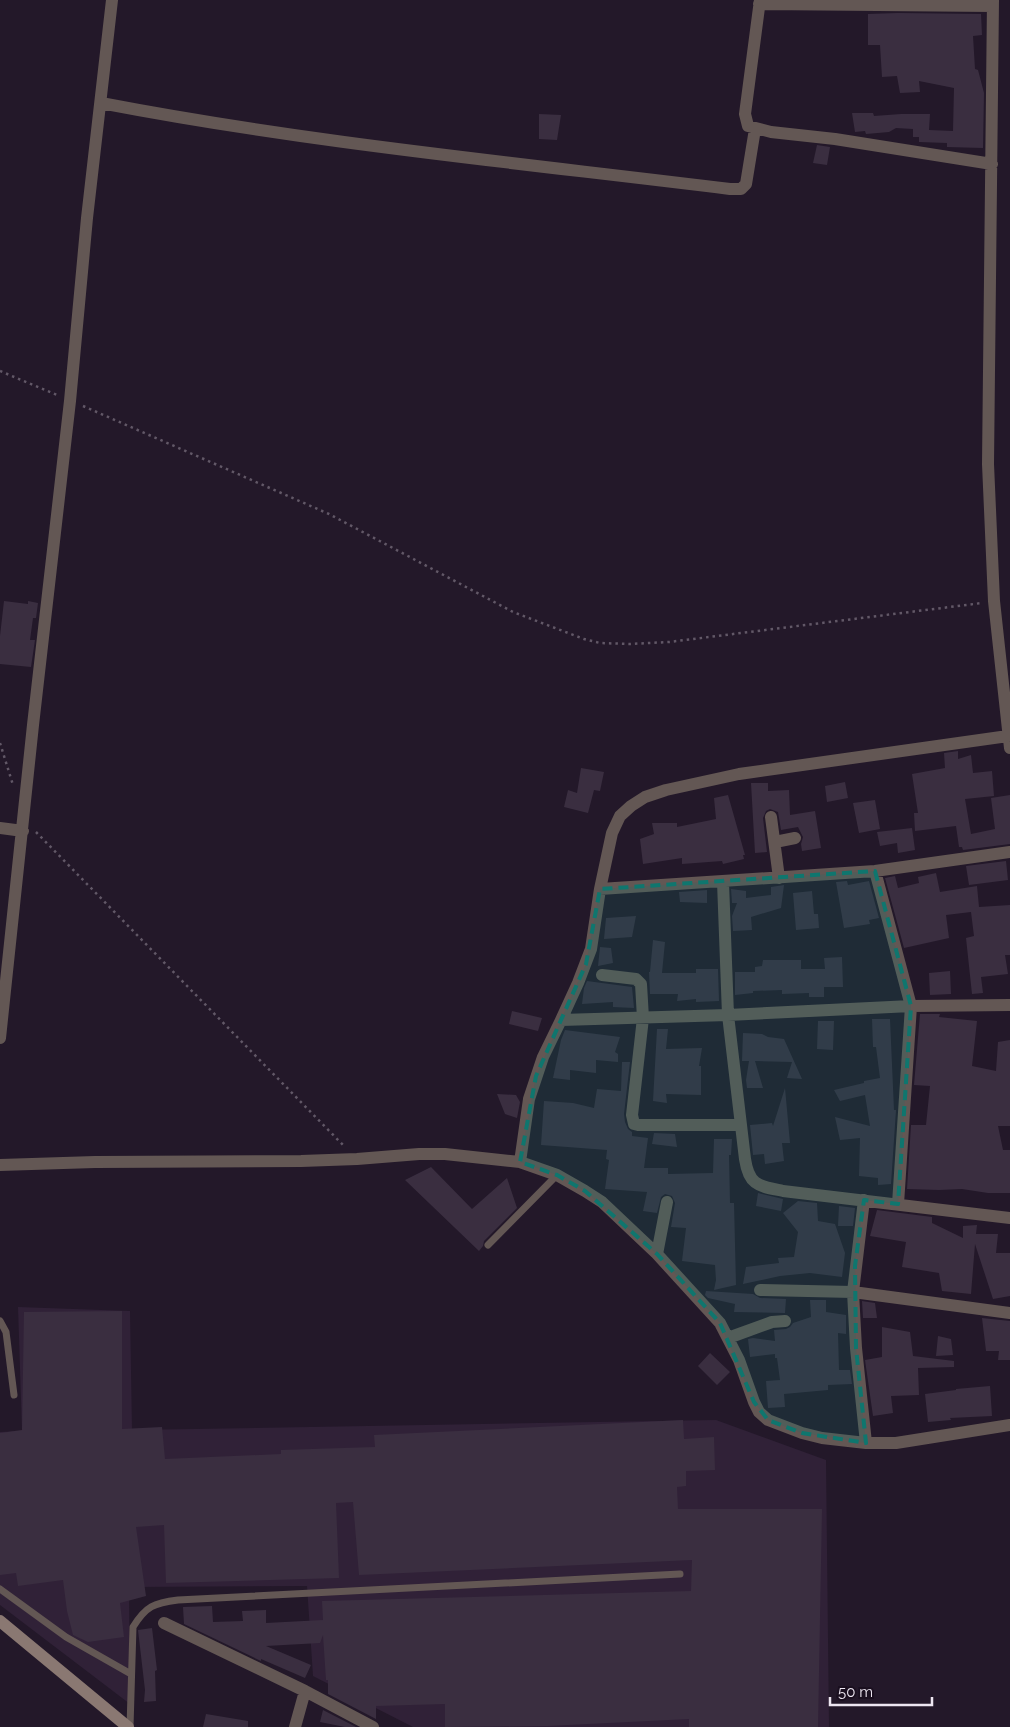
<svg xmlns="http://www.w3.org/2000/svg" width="1010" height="1727" viewBox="0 0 1010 1727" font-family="Raleway,sans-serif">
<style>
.built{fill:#302137}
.building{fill:#3a2e40}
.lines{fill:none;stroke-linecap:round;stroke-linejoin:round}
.path{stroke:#625867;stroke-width:2.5;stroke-dasharray:2.5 4;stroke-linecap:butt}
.service{stroke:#635754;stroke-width:7}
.minor{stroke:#635754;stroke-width:12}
.secondary{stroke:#8a7872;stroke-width:12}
.marked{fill:#0f766e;fill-opacity:0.2;stroke:#0f766e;stroke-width:4;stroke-dasharray:10 6;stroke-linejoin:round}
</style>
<rect width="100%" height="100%" fill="#231829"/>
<path class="built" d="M18 1307 130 1311 132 1430 716 1420 826 1460 829 1727H413L313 1676 307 1586 129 1587 130 1704 0 1605V1432L22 1431Z"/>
<path class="building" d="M898 13 981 14 982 35 973 36 975 69 978 70 984 93 983 148 947 147V143L919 142V137H913V129L896 128 889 132 866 134 865 131 855 132 852 113H873L874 116 901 114H930L929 130 953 131 954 88 919 81 920 92 900 93 897 76 882 77 880 45H868V14Z
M539 114 561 115 557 140 539 139Z
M817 145 830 147 827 165 813 163Z
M4 601 28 604V601L38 603 36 618H33L30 640H35L31 667 0 664V636Z
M958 751V759L971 755 973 773 992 771 994 796 965 799 971 834 995 829 991 798 1010 795V844L963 850 962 847H959L956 826 915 831 914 813H918L912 774 945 768 944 753Z
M581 768 604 772 600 791 594 790 588 813 564 807 568 790 577 793Z
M845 782 848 798 827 802 825 786Z
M751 783H768V791L789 790 790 815 815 811 821 848 802 851 801 844 803 837 798 827 781 830 778 812 770 809 766 811 763 818 767 852 755 853Z
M728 795 745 855H743L744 859 723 864 722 861 682 864V858L643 864 640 839 654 834 652 823H677V827L716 819 714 798Z
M875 800 880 829 859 833 853 803Z
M912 828 915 850 898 853 897 843 880 846 877 832Z
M1006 861 1008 880 969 885 966 866Z
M936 873 940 892 977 886 979 907 1010 905V955H1005L1008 974 981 977 983 993 972 994 966 938 974 936 971 912 946 915 949 938 904 948 885 878 895 876 898 888 919 883 918 877Z
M847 881 848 885 869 881 879 918 869 920 870 924 844 928 836 882Z
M784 885 781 908 751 917 752 930 733 931 732 916 737 903H732L731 889 746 891V898L771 895V887Z
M707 890V903L680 902 679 892Z
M812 891 814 914H818L819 928 796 930 793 893Z
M636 916 632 937 604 939 606 918Z
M653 940 665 942 662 973H696V969H718L719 1001 696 1002V999L677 1001 678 994H650L649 972H650Z
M600 947 611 948 613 963 598 966Z
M842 957 843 987H824V997H809V993L782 994V990L753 991V993L735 995V972H755V967L762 966 763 960H801V969H825L824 958Z
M950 971 951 994 930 995 929 973Z
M587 981 632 987 634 1008 613 1007V1002L582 1004 584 988Z
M512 1011 542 1018 538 1031 509 1024Z
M920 1014H940L939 1017 977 1021 972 1066 996 1071 998 1042 1010 1040V1126H998L1003 1150H1010V1193H988L962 1189 939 1190 907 1189 911 1125H926L930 1086 914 1085Z
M872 1019H890L894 1110H896L891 1184 878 1185V1178L859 1176 860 1138 840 1140 835 1117 870 1126 865 1095 840 1101 834 1090 864 1083V1081L880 1078 876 1047H873Z
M818 1021H834L833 1050 817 1049Z
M657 1029H668L666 1049 702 1048 699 1066H701V1095L666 1094 667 1103 653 1101Z
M565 1030 620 1037 615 1052 618 1054V1062L596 1060V1073L570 1070V1080L553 1078 561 1040Z
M743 1033 762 1034 768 1037 784 1039 802 1079 787 1078 792 1062 755 1061 763 1088H747L746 1080 749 1061H742Z
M622 1062H630L624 1114 625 1122 628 1129 632 1132V1136L648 1138 644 1168H668V1174L713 1173 714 1139H732L731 1155H729L730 1203H734L736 1285 714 1290 716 1280 715 1265 682 1261 686 1228 671 1227 675 1203 672 1196 665 1194 661 1197 657 1213 643 1211 647 1192 605 1189 609 1160 606 1159 607 1150 541 1145 544 1101 573 1103 594 1108 597 1089 621 1091Z
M785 1088 790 1143H782L784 1161 765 1164 764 1154 753 1155 750 1125 772 1123 773 1126Z
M497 1094 516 1095 520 1102 517 1118 505 1114Z
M654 1133 675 1134 677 1147 652 1144Z
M431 1167 472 1209 507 1178 517 1208 484 1241 483 1246 479 1251 405 1180Z
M758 1193 783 1199 781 1211 756 1206Z
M798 1201 817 1203 818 1221 835 1224 845 1253 842 1277 810 1273 780 1276 743 1284 746 1267 779 1263 778 1258 794 1257 798 1232 783 1213Z
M839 1206 855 1208 853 1226H838Z
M877 1210 932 1217V1223L963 1238V1226L977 1225 976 1234H998L996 1253H1010V1296L993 1299 975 1244 971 1294 942 1291 939 1273 902 1267 906 1242 870 1236Z
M706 1291 753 1294 760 1298 786 1299 785 1313 734 1312 735 1304 708 1298 705 1295Z
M810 1300H826V1312L846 1315V1334L838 1333 839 1370H850L852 1384 828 1385V1390L784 1394 785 1407 768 1408 766 1381 780 1380 777 1358H775V1354L750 1357 748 1339 753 1338 775 1341 774 1330 786 1329 790 1327 793 1323 811 1317Z
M862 1301 875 1303 877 1318H863Z
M122 1311V1429L162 1427 165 1459 281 1454V1450L375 1447 374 1435 683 1420 684 1439 714 1437 715 1470 686 1471V1486L677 1487 678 1509H822L818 1727H689V1719L548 1726 445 1727V1704L376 1706V1719L328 1694V1680H326L323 1635 320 1643 266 1646 311 1665 305 1678 261 1659V1661L184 1624 183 1607 212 1606 213 1622 243 1621 242 1611 266 1610V1623L323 1620 322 1601 691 1591 692 1560 359 1575 353 1502 336 1503 339 1578 166 1583 164 1525 136 1527 146 1596 120 1603 124 1637 88 1642 73 1635 67 1611 63 1580 18 1586 16 1573 0 1575V1433L22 1430 24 1312Z
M982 1318 1010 1321V1360H998L999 1351H986Z
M882 1327 910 1332 913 1356 954 1361V1367L918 1368 919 1395 891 1396 893 1413 873 1416 865 1360 882 1357Z
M938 1336 951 1339 953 1355 936 1356Z
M710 1353 730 1372 717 1385 698 1366Z
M990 1386 992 1416 950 1418 951 1420 928 1422 925 1394 956 1390V1389Z
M152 1628 157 1670 155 1671 156 1701 144 1702 145 1690 138 1630Z
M323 1710 356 1727H345L320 1722Z
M206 1714 248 1721V1727H203Z"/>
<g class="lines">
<path class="path" d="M0 371 57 395
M83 406 329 514 513 612 584 639 600 643 629 644 669 642 982 603
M0 743 13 785
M36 832 345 1147"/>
<path class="service" d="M488 1245 557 1175
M0 1321 6 1332 14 1395
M0 1589 66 1637 131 1674
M130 1727 133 1627C146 1606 154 1603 178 1600L680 1574"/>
<path class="minor" d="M760 0 745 114 748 126 771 132 835 139 992 164
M993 0 988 464 994 601 1010 748
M759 4 993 6
M101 103C309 143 520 163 730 189H741L746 184 755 129
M771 817 779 878
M0 828 23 831
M775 842 795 838
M875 871 911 1006 898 1204
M723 882 728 1015 745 1159C749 1186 759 1186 783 1191L1010 1218
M600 889 875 871 1010 852
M602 975 636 979 641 984 643 1018 632 1115 634 1124 638 1125H741
M561 1020 578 983 591 949 600 889 612 833 620 816 631 806 645 797 666 790 739 774 1008 736
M0 1038 33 725 70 401 87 218 112 0
M520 1162 529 1099 543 1057 561 1020 728 1015 911 1006 1010 1005
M0 1165 95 1162 301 1161 357 1159 419 1154H445L520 1162 557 1175 585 1191 602 1202 657 1254 720 1323 739 1360 754 1402 759 1412 768 1420 802 1433 822 1438 866 1443H896L1010 1425
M864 1200 853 1292 856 1348 866 1443
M657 1254 667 1202
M760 1290 853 1292 1010 1313
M728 1338 772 1322 785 1321
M164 1623 305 1691 373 1727
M295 1727 305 1691"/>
<path class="secondary" d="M0 1621 128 1727"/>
</g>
<path class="marked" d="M875 871 911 1006 898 1204 864 1200 855 1266 856 1348 866 1443 802 1433 768 1420 754 1402 720 1323 657 1254 585 1191 557 1175 520 1162 536 1076 586 964 600 889Z"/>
<path d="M830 1697v8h102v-8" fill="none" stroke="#ede6f1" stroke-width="2.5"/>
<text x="838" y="1697" font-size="15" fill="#ede6f1" stroke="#1a0f1f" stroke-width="4" paint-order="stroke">50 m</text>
</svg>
